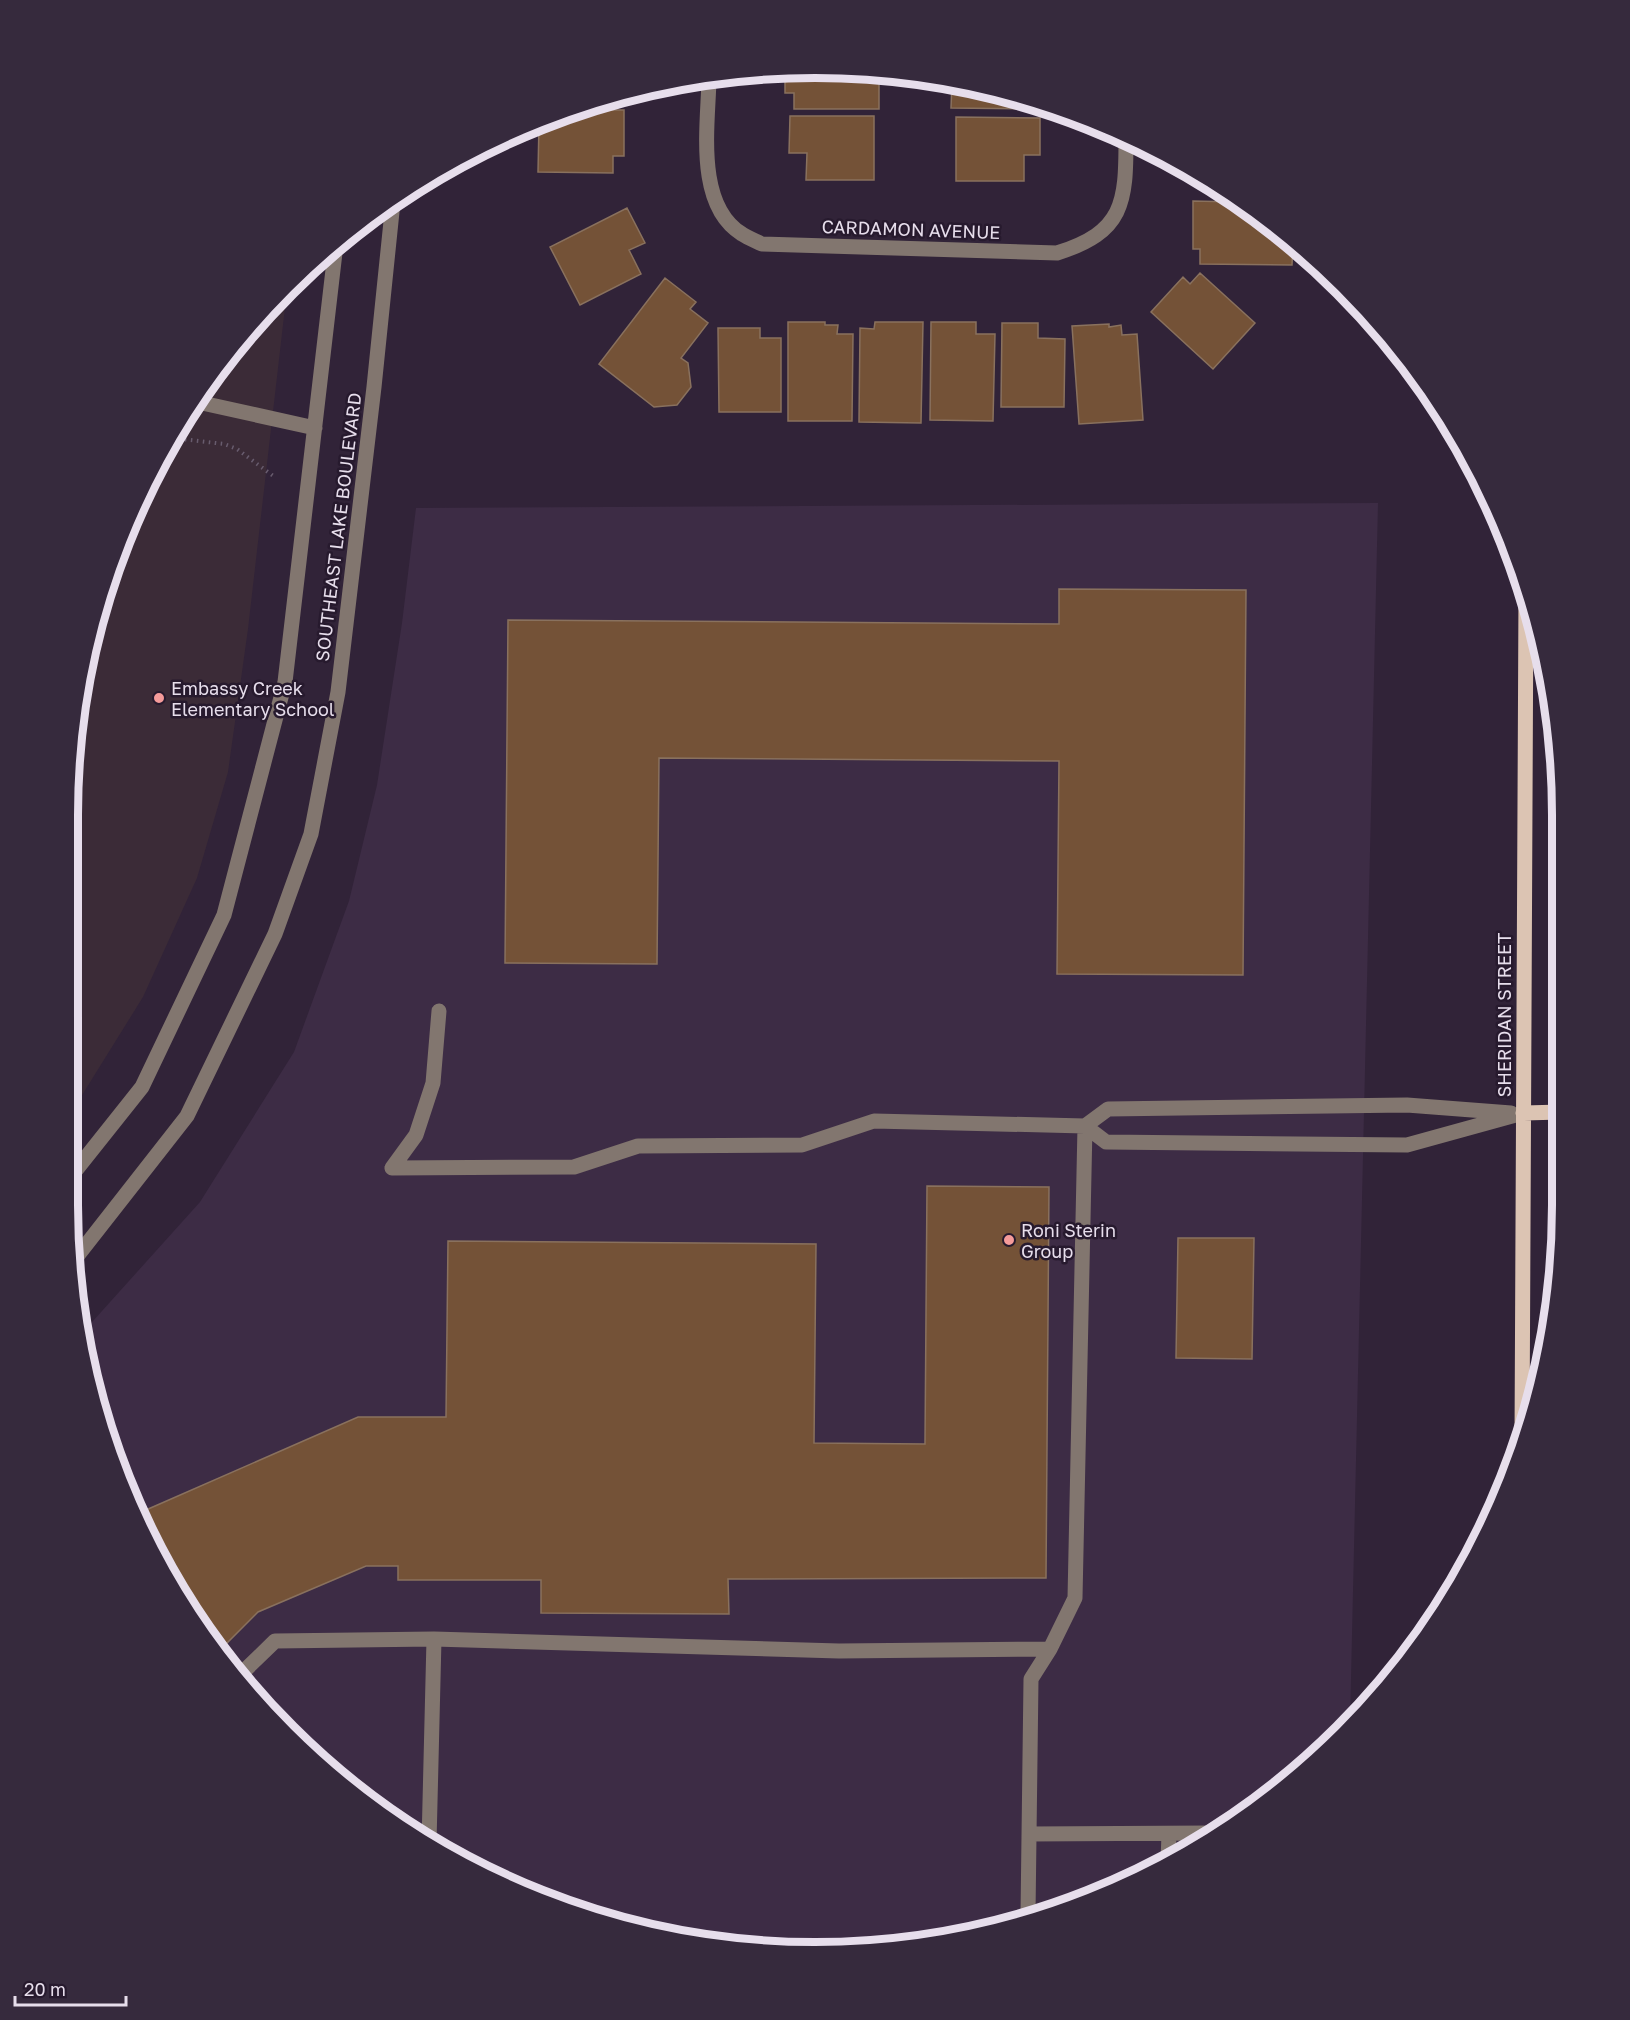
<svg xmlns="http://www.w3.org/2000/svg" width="1630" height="2020" viewBox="0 0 1630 2020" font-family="'Golos Text',sans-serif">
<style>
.built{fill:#3d2c45}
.education{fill:#3b2b37}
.building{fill:#745237;stroke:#89715e;stroke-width:1.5}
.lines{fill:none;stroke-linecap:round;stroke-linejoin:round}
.path{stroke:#685c6e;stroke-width:4;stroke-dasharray:1.5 4.5;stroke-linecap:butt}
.minor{stroke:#82766f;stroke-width:15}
.major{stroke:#dcc4b3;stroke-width:15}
.poi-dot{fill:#f59b9a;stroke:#271a2e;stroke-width:2}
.labels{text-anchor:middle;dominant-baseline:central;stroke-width:5;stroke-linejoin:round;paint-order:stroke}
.street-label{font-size:18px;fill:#e7deec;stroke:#271a2e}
.poi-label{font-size:18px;fill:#e7deec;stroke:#271a2e;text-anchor:start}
.rim{fill:none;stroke:#e7deec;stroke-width:8}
</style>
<rect width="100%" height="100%" fill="#312338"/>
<path class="built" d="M1378 503 1350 1722 1308 1767 1146 1875 961 1938 766 1951 575 1913 441 1852 286 1733 167 1578 93 1398 84 1331 200 1202 294 1052 349 901 377 785 402 623 416 508Z"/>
<path class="education" d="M287 290 248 629 228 772 197 878 143 997 79 1100 68 1113 69 766 93 622 124 529 193 400 253 322Z"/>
<path class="building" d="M780 70 879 73V109H794V93H785V81H780Z
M952 83 1037 103V109L951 108Z
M623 93V101H601L621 93Z
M577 110H624V156H613V173L538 172 539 124Z
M790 116H874V180H806L807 153H789Z
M956 117 1040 118V155H1024V181H956Z
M1207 181 1224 193H1207Z
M1193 201 1236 202 1293 242 1292 265 1200 264V249H1193Z
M627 208 645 243 629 250 641 274 580 305 550 247Z
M1200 273 1255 323 1213 369 1151 312 1183 277 1190 284Z
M665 278 696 302 690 309 708 323 681 358 688 363 691 387 677 405 654 407 599 364Z
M788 322H825V325H838L837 334H853L852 421H788Z
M875 322H923L921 423 859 422 860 328 874 329Z
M931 322H976V334H995L993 421 930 420Z
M1002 323H1038V338L1065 339 1064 407H1001Z
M1109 324V327L1121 325 1122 335 1137 334 1143 420 1079 424 1072 326Z
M718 328H760V338H781V412H719Z
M1059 589 1246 590 1243 975 1057 974 1059 761 659 758 657 964 505 963 508 620 1059 624Z
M927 1186 1049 1187 1046 1578 728 1579 729 1614 541 1613V1580H398V1566H366L258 1612 221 1649 167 1578 141 1515 146 1510 358 1417H446L448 1241 816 1244 814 1443 925 1444Z
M1178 1238H1254L1252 1359 1176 1358Z"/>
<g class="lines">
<path class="path" d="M173 438 224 444 237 449 276 478"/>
<path class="minor" d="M709 79C708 126 695 205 742 234 748 238 756 241 762 244L1057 253C1124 232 1126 203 1126 139
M193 401 315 428
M1085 1126 1108 1109 1407 1105 1511 1113
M392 1168 574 1167 638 1146 802 1145 874 1121 1085 1126 1106 1142 1407 1145 1523 1113
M392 1168 416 1135 433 1083 439 1011
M68 1180 142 1087 224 915 285 682 336 244
M75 1259 187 1116 275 934 311 834 338 692 374 387 393 202
M1050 1649 1075 1598 1085 1126
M241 1674 275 1641 434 1639 839 1651 1050 1649 1031 1679 1028 1915
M1029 1834 1209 1833
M429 1843 434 1639
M1168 1861 1169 1834"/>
<path class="major" d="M1523 1113 1561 1112
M1522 1439 1526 592"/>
</g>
<g class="poi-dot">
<circle cx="159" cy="698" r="6"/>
<circle cx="1009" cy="1240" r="6"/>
</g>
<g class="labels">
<g class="street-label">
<text transform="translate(911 229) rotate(2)">CARDAMON AVENUE</text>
<text transform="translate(338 527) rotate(-83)">SOUTHEAST LAKE BOULEVARD</text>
<text transform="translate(1504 1015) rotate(-90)">SHERIDAN STREET</text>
</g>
<g class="poi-label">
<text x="171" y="688">Embassy Creek<tspan x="171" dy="21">Elementary School</tspan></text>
<text x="1021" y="1230">Roni Sterin<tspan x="1021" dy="21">Group</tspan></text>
</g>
</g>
<path d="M0 0H1630V2020H0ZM815 78H815A737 737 0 0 1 1552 815V1205A737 737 0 0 1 815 1942H815A737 737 0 0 1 78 1205V815A737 737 0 0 1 815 78Z" fill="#362a3d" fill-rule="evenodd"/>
<path class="rim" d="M815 78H815A737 737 0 0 1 1552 815V1205A737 737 0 0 1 815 1942H815A737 737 0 0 1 78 1205V815A737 737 0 0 1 815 78Z"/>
<path d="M15 1996v9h111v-9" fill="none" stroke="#e7deec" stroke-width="3"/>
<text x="24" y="1996" font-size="18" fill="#e7deec" stroke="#271a2e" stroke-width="4.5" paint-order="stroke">20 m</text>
</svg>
